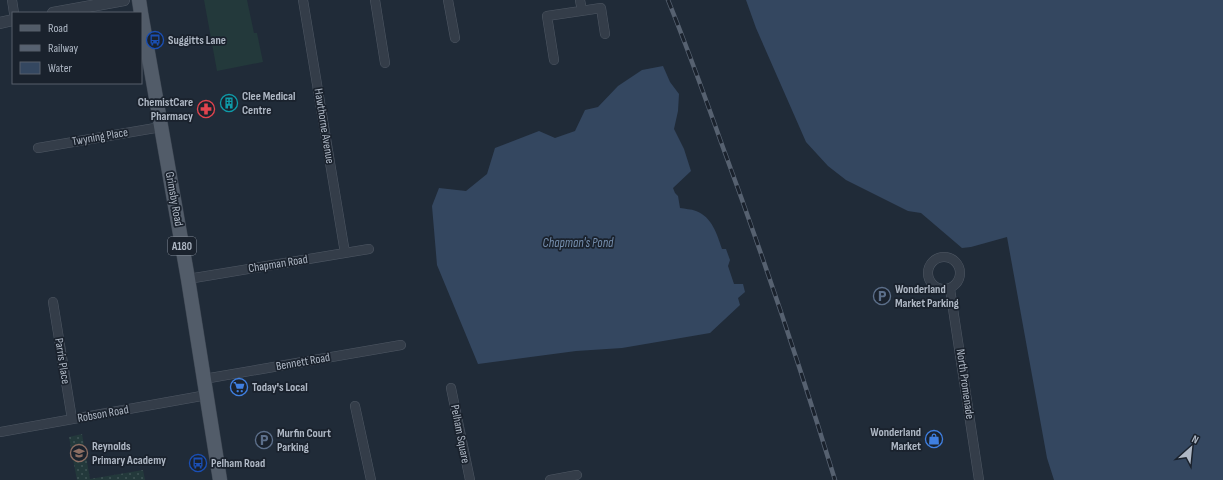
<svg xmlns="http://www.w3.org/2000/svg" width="1223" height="480" viewBox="0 0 1223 480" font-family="'Sofia Sans Condensed',sans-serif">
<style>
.grass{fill:#23393b}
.park{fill:url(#park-dots)}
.water{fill:#344760}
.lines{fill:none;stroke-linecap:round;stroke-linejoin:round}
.minor-casing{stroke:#4f5864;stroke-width:10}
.tertiary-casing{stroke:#4f5864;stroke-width:12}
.primary-casing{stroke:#3d4652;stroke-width:15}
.minor{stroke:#343d49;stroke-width:9}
.tertiary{stroke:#343d49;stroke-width:11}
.primary{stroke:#525c69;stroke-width:14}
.rail-casing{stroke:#566170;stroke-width:4.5}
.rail{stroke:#1a222d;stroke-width:3;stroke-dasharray:9;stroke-linecap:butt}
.labels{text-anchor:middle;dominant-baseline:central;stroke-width:3.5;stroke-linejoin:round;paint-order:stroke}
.shield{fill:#1a222d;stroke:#828b97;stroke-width:1}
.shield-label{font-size:11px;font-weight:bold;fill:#afb8c5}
.poi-label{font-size:12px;font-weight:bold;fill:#afb8c5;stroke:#1a222d;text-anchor:start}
.street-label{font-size:12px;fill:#afb8c5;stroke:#1a222d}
.water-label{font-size:13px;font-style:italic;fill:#768fae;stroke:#1a222d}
</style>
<defs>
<pattern id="park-dots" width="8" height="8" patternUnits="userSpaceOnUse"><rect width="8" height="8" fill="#23393b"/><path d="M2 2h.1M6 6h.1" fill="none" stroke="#405456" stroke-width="1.8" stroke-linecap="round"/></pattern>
</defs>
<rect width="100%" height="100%" fill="#202b38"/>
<path class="grass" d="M204 0H247L254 33H257L263 62 217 71Z"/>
<path class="park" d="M82 434 90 479 143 470 145 480H77L69 437Z"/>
<path class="water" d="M746 0H1223V480H1054L1047 458 1007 237 971 247 962 248 921 213 908 211 846 180 828 166 806 142 756 28Z
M663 66 670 82 679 94 678 111 674 129 684 149 691 171 673 188 675 193 678 196 680 208C685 209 691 209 696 211 712 217 717 234 722 249H726L730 260 728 266 734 284H743L745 292 738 298 740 305 710 333 622 348 576 351 478 364 437 265 432 206 439 188 466 191 487 174 495 148 539 131 555 138 575 131 585 110 598 107 618 86 642 70Z"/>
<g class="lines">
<g class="minor-casing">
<path id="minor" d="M12 0 14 13
M303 0 345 253
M375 0 385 63
M448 0 455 38
M580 0 582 11
M554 60 547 16 601 8 605 34
M38 148 161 127
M928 273a16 16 0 1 1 32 0a16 16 0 1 1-32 0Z
M188 279 369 249
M950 289 979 480
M53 302 72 419
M204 379 401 345
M451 388 470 480
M355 406 371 480
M0 432 207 395
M550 480 577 475"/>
</g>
<g class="tertiary-casing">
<path id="tertiary" d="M53 13 124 0
M0 23 13 20"/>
</g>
<g class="primary-casing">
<path id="primary" d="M139 0 141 13
M141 13 188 279 220 480"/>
</g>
<use href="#minor" class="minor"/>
<use href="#tertiary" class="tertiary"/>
<use href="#primary" class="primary"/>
<g class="rail-casing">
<path id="rail" d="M668 0C687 47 704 94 721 142 762 253 800 366 835 480"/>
</g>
<use href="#rail" class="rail"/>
</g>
<defs>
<g id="bus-ring" transform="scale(0.9)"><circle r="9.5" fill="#1a222d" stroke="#1a4fb4" stroke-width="1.5"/><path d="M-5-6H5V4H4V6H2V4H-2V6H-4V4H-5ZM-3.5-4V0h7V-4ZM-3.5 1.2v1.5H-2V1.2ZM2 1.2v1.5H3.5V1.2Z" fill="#1a4fb4"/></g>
<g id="building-ring" transform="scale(0.9)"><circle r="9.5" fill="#1a222d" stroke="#0f9aa8" stroke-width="1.5"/><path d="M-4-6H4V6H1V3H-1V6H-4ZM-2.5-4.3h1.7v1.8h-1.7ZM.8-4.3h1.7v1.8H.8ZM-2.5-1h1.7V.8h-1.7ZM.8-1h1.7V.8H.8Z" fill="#0f9aa8"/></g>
<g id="pharmacy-ring" transform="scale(0.9)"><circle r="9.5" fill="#1a222d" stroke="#e0444e" stroke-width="1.5"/><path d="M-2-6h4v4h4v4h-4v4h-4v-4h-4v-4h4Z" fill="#e0444e"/></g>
<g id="parking-ring" transform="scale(0.9)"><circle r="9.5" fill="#1a222d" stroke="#5c6f8a" stroke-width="1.5"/><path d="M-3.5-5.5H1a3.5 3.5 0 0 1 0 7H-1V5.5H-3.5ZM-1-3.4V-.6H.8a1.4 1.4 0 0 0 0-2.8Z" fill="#5c6f8a"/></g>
<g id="supermarket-ring" transform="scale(0.9)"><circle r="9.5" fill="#1a222d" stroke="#3f7fe0" stroke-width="1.5"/><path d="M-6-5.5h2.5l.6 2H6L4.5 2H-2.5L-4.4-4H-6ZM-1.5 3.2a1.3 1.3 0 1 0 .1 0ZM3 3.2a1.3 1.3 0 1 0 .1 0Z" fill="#3f7fe0"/></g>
<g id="shop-ring" transform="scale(0.9)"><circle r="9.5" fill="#1a222d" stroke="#3f7fe0" stroke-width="1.5"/><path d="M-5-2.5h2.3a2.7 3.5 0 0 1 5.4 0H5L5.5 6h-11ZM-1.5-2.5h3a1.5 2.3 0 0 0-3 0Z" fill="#3f7fe0"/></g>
<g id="school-ring" transform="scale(0.9)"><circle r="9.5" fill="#1a222d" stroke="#8d6e63" stroke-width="1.5"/><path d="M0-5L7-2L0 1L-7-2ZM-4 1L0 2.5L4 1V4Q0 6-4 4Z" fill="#8d6e63"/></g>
</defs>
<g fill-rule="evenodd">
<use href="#bus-ring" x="155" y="40"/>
<use href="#building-ring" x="229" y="103"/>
<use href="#pharmacy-ring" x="206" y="109"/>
<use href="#parking-ring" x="882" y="296"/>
<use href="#supermarket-ring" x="239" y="387"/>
<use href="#shop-ring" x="934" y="439"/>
<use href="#parking-ring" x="264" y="440"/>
<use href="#school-ring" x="79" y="453"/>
<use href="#bus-ring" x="198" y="463"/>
</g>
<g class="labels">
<rect class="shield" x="168" y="237" width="28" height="18" rx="3"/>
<g class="shield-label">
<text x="182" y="246">A180</text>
</g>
<g class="poi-label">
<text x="168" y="40">Suggitts Lane</text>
<text x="242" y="96">Clee Medical<tspan x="242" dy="14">Centre</tspan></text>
<text x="193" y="102" text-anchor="end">ChemistCare<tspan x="193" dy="14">Pharmacy</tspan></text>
<text x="895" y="289">Wonderland<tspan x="895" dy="14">Market Parking</tspan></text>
<text x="252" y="387">Today's Local</text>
<text x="921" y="432" text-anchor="end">Wonderland<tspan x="921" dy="14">Market</tspan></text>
<text x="277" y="433">Murfin Court<tspan x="277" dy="14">Parking</tspan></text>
<text x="92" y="446">Reynolds<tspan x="92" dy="14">Primary Academy</tspan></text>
<text x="211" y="463">Pelham Road</text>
</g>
<g class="street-label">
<text transform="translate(324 126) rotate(81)">Hawthorne Avenue</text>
<text transform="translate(100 137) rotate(-10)">Twyning Place</text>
<text transform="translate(174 199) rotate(80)">Grimsby Road</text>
<text transform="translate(278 264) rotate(-9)">Chapman Road</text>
<text transform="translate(62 361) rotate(81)">Parris Place</text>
<text transform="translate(303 362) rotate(-10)">Bennett Road</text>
<text transform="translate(965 384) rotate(82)">North Promenade</text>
<text transform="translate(103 414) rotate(-10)">Robson Road</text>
<text transform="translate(460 434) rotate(79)">Pelham Square</text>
</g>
<g class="water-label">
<text x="578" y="243">Chapman's Pond</text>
</g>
</g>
<rect x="12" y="12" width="130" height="72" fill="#1a222d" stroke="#565e6a"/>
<rect x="20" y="25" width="20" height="6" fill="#525c69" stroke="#565e6a"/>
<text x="48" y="32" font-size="12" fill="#afb8c5">Road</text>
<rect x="20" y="45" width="20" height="6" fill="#566170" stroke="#565e6a"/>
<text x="48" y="52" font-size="12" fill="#afb8c5">Railway</text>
<rect x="20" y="62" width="20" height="12" fill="#344760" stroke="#565e6a"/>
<text x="48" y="72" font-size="12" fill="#afb8c5">Water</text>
<g transform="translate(1191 448) rotate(27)" stroke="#1a222d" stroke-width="3" paint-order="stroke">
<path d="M0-3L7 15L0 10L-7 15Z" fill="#afb8c5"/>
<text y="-6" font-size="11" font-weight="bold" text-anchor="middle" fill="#afb8c5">N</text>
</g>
</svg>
